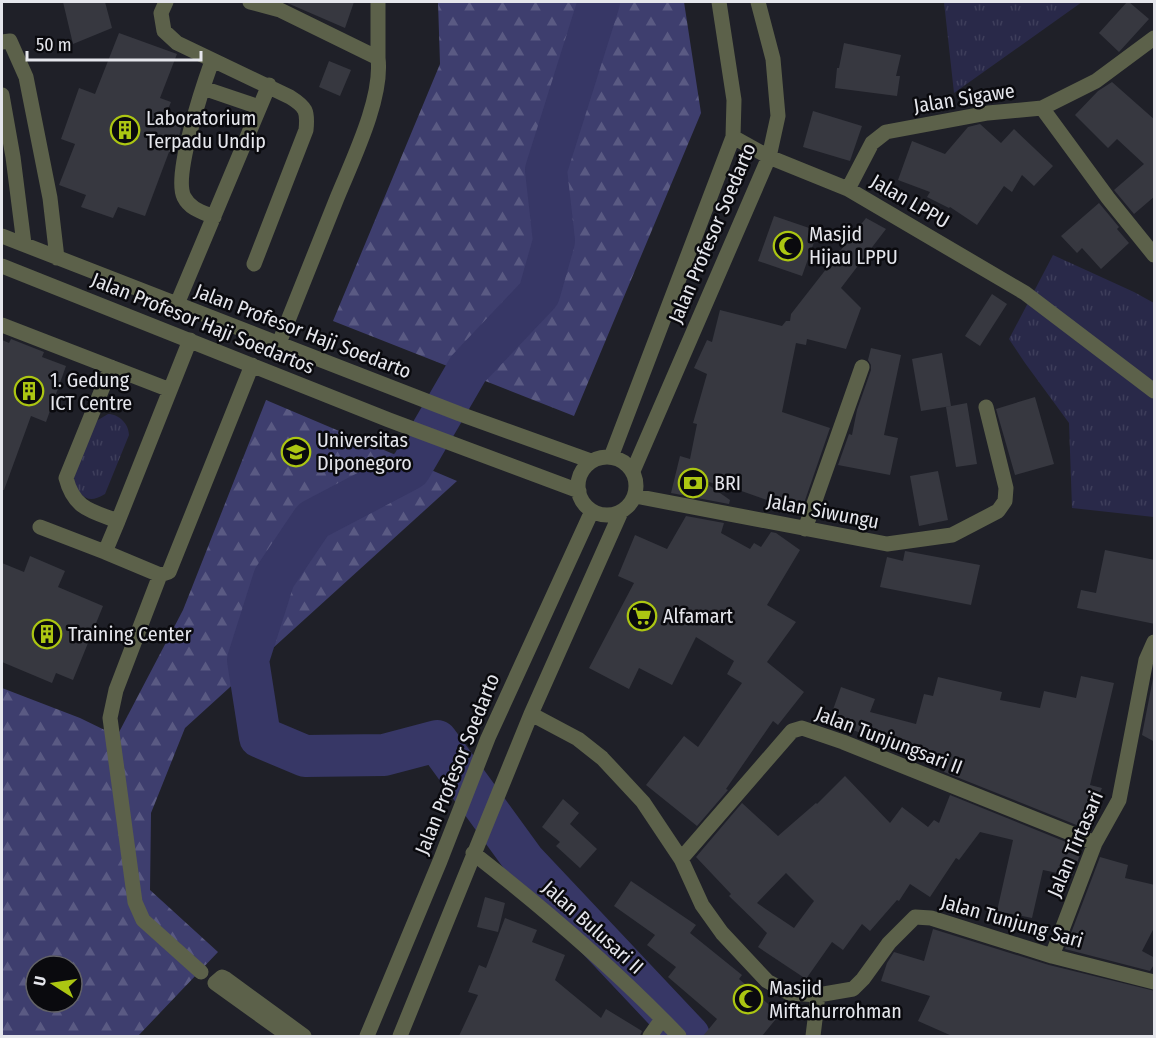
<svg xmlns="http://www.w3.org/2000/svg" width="1156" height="1038" viewBox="0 0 1156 1038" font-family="'Fira Sans Condensed',sans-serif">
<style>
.grass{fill:url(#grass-tufts)}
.forest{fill:url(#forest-firs);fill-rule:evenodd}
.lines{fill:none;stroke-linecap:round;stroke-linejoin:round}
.river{stroke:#373766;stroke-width:42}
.building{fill:#373840;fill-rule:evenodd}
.minor{stroke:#5c614a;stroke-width:15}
.labels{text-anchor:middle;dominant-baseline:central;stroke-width:5;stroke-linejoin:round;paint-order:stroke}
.street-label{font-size:20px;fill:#e5e6ec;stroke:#0a0a0e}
.poi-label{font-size:20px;fill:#e5e6ec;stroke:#0a0a0e;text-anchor:start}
</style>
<defs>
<pattern id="grass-tufts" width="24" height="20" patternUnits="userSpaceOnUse" patternTransform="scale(1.5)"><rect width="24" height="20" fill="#292949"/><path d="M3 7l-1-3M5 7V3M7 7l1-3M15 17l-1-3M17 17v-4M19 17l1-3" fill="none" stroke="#3e3e5b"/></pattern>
<pattern id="forest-firs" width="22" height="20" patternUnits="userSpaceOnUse" patternTransform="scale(1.5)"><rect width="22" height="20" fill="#3e3e6e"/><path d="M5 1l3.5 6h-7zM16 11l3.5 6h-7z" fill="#5a5a83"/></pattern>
</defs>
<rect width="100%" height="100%" fill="#1f2028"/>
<path class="grass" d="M944 2H1082L954 93Z
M1053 255 1134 292 1154 303V517L1072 508 1069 423 1025 363 1009 339Z
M108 414C119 414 129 424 129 435L105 494C88 504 83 498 72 483L93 423Z"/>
<path class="forest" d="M438 2H684L701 113 574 416 333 321 440 64Z
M266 400 457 481 185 728 151 813 150 890 218 952 138 1036H2V688L80 718 117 736 183 610ZM36 966H72V1002H36Z"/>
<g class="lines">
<path class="river" d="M599 2 546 170 554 241 539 294 468 369 410 469 313 520 274 578 248 660 260 737 305 756 384 755 437 741 525 862 689 1036"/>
</g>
<path class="building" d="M63 2H105L112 28 73 44Z
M285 2H354L345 28Z
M1127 2H1129L1149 19 1119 52 1099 33Z
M119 33 177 54 160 98 171 102 166 114 183 120 175 153 169 152 145 216 118 207 113 218 81 207 86 195 59 185 75 144 61 139 79 88 95 94Z
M844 43 901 55 896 76H900L897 96 835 88 837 68H839Z
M329 61 351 70 340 96 319 87Z
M1112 82 1155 120V196L1134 214 1114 190 1144 164 1117 139 1108 148 1075 115 1098 91Z
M813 111 862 126 850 161 803 147Z
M980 124 1001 143 1014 129 1053 166 1034 186 1022 175 1012 192 1004 186 977 225 950 207 949 208 927 197 930 192 898 180 912 141 945 154 968 127Z
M1099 203 1119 227 1117 229 1129 243 1101 269 1082 248 1077 253 1061 236Z
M774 216 818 231 802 276 758 261Z
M866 218 886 229 841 288 861 308 846 349 807 339 806 345 796 343 782 412 830 428 801 512 733 488V490L700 479 730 500 729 504 671 493 680 456 690 459 697 424 693 423 707 374 694 368 707 340 712 342 720 310 782 326 786 321H790L791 314Z
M992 294 1007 304 980 346 965 336Z
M11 339 44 352 42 357 66 366 46 422 31 416 4 490H2V340L9 343Z
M871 348 901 355 884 435 898 438 890 475 838 465 849 434 852 435 857 410 871 370V365L868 360Z
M942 353 951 406 921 411 912 359Z
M1035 397 1054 464 1015 475 996 409Z
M967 403 977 464 956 467 946 407Z
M938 471 948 520 919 526 910 476Z
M686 516 724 523 721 533 750 549 754 543 761 547 771 532 776 533 800 550 767 605 796 622 767 662 804 692 778 725 773 721 726 789 728 790 697 826 646 785 684 736 698 747 742 683 727 674 734 661 696 637 672 685 639 668 629 689 589 668 634 583 618 576 635 535 667 549Z
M1105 550 1155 560V624L1077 608 1081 590 1096 593Z
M905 551 980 565 971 605 880 587 887 557 903 561Z
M30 556 65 571 58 587 103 606 73 680 56 673 52 683 2 662V563L24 572Z
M1155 668V742L1142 735Z
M1081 676 1114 683 1090 785 1102 788 1084 828 944 772 945 770 909 758 910 752 872 743 874 738 829 721 841 687 875 699 870 712 916 724 924 694 933 696 938 677 1002 692 1000 700 1040 708 1044 691 1076 698Z
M845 776 890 823 902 807 928 827 934 820 939 823 950 795 1076 846 1074 850 1081 852 1072 876 1043 870 1032 918 997 911 1013 840 980 832 959 860 956 858 930 897 910 884 899 901 897 900 870 931 862 924 843 950 832 942 806 979 758 947 767 933 729 896 731 894 696 857 742 803 778 836 816 803 817 804ZM786 873 814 901 794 928 757 903Z
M563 799 579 813 570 824 597 849 580 868 556 846 560 842 542 827Z
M1100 857 1128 865 1125 878 1155 885V926L1142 951 1155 958V963L1150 971 1065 949Z
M631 881 696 925 690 933 742 975 739 979 780 1014 762 1036H703L717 1019 668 977 676 967 647 945 655 935 614 906Z
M485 897 505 903 498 932 477 927Z
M505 918 537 930 532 942 565 955 555 980 601 1018 606 1009 642 1031 640 1036H459L478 995 468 992 479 965 486 968Z
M933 929 1049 965 1155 991V1036H952L918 1021 930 996 881 981 887 963 894 952 924 961Z"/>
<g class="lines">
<path class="minor" d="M166 2 161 13 164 31 177 43 290 97C306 107 308 111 306 130L254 264
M250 2 280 10 378 58C383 98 353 159 337 198 318 246 298 295 279 343
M378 2V58
M2 42 10 41 26 77 50 198 57 258
M212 61C203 86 173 176 184 197 190 209 202 212 214 217
M203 88 259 107
M2 95 13 157 24 244
M1042 108 1096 81 1154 38
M733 137 769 157 848 189 1025 293 1154 391
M848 189 872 143 886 132 988 113 1042 108 1108 198 1154 255
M2 236 460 414 591 461
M2 266 389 420 579 491
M177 304 269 85
M2 325 170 390
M111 367 66 478C74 509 91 511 118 521L190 340
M611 457 733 137 734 100 719 2
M578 486a29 29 0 1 1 58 0a29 29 0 1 1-58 0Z
M633 471 769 157 778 116 773 59 758 2
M635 496 887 544 952 535 998 511 1005 501 1006 488 986 407
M40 527 105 552 118 521
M805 529 862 367
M105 552 160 575 116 690 110 718 135 902 143 920 201 972
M160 575 169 572 252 365
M531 714 578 739 602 758 643 802 681 859 702 905 722 933 767 981 789 993 818 995 853 989 863 979 889 943 915 917 931 918 1052 956 1154 982
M473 853C546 910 616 970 679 1036
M681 859 792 731 802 728 843 742 1095 843
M1052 956 1095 843 1119 800 1146 660 1154 642
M289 1036 215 983 222 977 226 979 304 1036
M367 1036 440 861 488 738 592 511
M400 1036 531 714 621 512
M650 1036 662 1019
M813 1036 818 995"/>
</g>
<defs>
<g id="building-ring" transform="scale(1.5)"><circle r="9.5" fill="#0a0a0e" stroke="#acc612" stroke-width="1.5"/><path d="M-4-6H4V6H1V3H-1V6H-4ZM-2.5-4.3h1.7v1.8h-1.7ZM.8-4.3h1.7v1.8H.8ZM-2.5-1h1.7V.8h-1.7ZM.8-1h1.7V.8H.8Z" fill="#acc612"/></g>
<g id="mosque-ring" transform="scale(1.5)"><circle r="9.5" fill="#0a0a0e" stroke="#acc612" stroke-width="1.5"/><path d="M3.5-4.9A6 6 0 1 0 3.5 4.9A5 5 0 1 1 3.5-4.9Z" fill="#acc612"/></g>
<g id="university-ring" transform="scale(1.5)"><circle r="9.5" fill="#0a0a0e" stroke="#acc612" stroke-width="1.5"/><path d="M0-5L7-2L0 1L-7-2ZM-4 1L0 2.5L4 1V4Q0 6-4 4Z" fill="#acc612"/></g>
<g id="bank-ring" transform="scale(1.5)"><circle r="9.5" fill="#0a0a0e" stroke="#acc612" stroke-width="1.5"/><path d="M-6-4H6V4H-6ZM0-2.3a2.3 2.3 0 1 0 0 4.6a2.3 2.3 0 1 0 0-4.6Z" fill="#acc612"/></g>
<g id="supermarket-ring" transform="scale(1.5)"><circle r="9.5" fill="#0a0a0e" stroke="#acc612" stroke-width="1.5"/><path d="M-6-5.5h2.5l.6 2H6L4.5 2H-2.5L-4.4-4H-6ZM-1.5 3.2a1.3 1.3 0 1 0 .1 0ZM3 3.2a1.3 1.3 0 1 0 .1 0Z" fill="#acc612"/></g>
</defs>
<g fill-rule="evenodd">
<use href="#building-ring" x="125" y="130"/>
<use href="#mosque-ring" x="788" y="246"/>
<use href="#building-ring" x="29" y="391"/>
<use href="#university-ring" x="296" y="452"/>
<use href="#bank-ring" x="693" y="483"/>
<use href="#supermarket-ring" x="642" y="616"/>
<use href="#building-ring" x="47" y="634"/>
<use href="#mosque-ring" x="748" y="999"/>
</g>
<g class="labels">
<g class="street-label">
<text transform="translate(964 98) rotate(-9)">Jalan Sigawe</text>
<text transform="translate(910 201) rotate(30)">Jalan LPPU</text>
<text transform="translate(712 233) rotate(-67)">Jalan Profesor Soedarto</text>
<text transform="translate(203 323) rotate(22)">Jalan Profesor Haji Soedartos</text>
<text transform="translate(303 331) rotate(21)">Jalan Profesor Haji Soedarto</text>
<text transform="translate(823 511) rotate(11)">Jalan Siwungu</text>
<text transform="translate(889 740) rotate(21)">Jalan Tunjungsari II</text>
<text transform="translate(457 764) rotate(-68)">Jalan Profesor Soedarto</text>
<text transform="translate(1075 844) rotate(-67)">Jalan Tirtasari</text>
<text transform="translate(1012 921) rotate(16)">Jalan Tunjung Sari</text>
<text transform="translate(593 927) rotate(42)">Jalan Bulusari II</text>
</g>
<g class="poi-label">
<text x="146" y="118">Laboratorium<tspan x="146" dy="23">Terpadu Undip</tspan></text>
<text x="809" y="234">Masjid<tspan x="809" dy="23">Hijau LPPU</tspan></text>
<text x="50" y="380">1. Gedung<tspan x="50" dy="23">ICT Centre</tspan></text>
<text x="317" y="440">Universitas<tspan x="317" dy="23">Diponegoro</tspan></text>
<text x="714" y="483">BRI</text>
<text x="663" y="616">Alfamart</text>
<text x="68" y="634">Training Center</text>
<text x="769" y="988">Masjid<tspan x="769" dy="23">Miftahurrohman</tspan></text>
</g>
</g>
<rect width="1156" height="1038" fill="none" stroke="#e5e6ec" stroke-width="6"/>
<g transform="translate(54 984) rotate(282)"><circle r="28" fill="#0a0a0e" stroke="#626267" stroke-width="1.5"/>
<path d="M0-4.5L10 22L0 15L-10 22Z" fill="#acc612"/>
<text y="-9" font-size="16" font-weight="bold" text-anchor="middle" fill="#e5e6ec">U</text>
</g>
<path d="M27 51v9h174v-9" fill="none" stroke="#e5e6ec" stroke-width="3"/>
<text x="36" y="51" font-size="18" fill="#e5e6ec" stroke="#0a0a0e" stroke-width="4.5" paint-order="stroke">50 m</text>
</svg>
